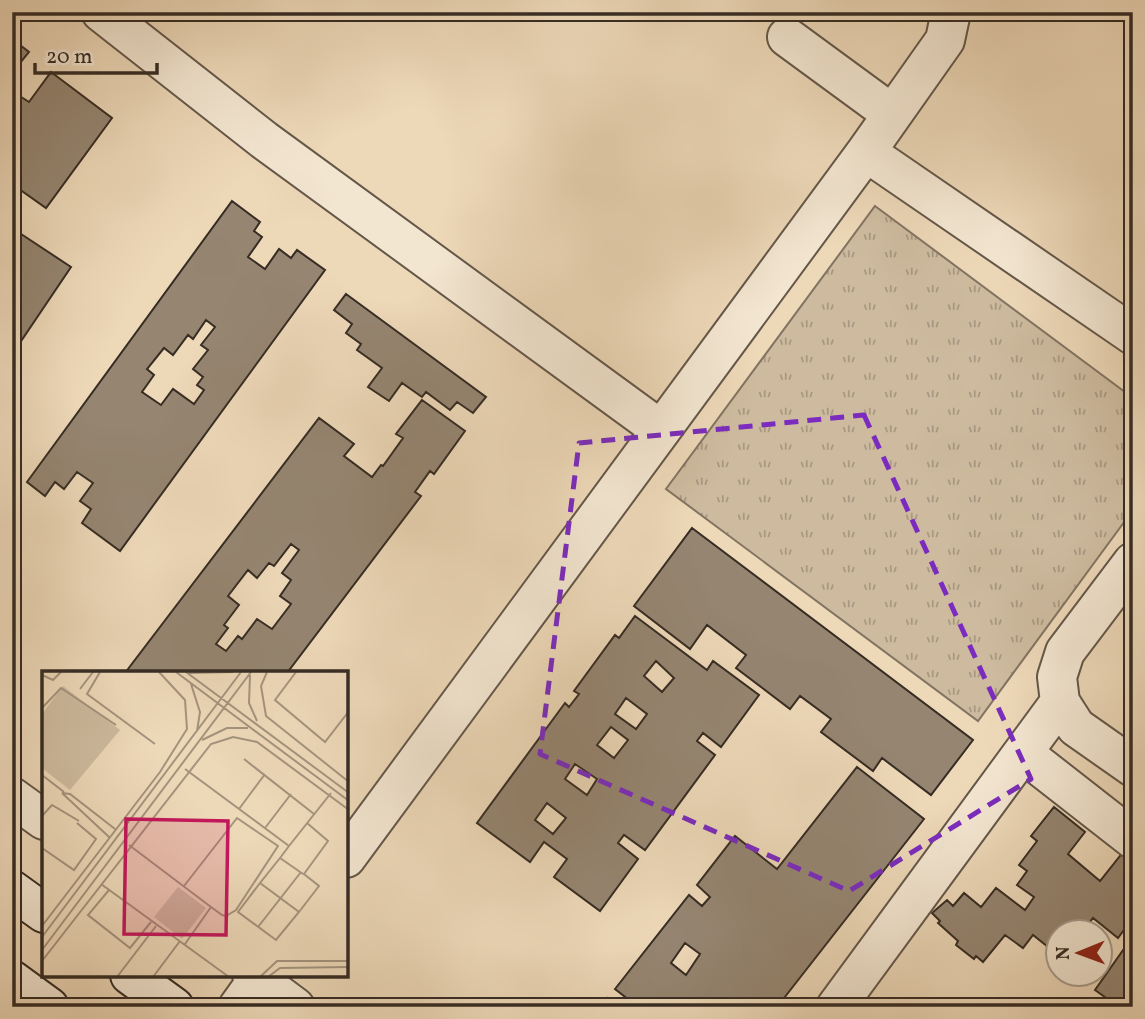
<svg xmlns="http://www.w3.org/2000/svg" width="1145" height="1019" viewBox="0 0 1145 1019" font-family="Vollkorn,serif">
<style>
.park{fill:url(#park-tufts);stroke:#827462;stroke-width:2}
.building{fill:#958571;stroke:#362c24;stroke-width:2;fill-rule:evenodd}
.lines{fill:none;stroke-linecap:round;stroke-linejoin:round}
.street-casing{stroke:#645749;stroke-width:42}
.secondary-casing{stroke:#362c24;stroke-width:42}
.street{stroke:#f3e6d1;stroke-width:38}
.secondary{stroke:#f3e6d1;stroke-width:38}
.marked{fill:none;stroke:#7b2cbf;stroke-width:5;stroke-dasharray:14 9;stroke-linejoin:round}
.inset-road{fill:none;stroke:#a4937d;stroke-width:2}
.view{fill:#c2185b;fill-opacity:0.15;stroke:#c2185b;stroke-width:3.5}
.inset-edge{fill:none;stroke:#362c24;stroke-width:3.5}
</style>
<defs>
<pattern id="park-tufts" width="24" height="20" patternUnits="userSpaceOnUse" patternTransform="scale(1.75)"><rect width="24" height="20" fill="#cebb9f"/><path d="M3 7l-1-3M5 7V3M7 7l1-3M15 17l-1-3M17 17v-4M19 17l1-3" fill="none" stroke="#a89881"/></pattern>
</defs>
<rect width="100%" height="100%" fill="#edd8b8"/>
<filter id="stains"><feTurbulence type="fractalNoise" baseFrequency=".00286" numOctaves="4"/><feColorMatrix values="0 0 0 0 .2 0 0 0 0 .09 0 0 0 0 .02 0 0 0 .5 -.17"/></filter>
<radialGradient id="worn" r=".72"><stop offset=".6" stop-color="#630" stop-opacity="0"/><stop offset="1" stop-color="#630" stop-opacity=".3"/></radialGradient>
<path class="park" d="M875 206 1133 398V510L978 721 666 489Z"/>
<path class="building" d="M12 39 29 52 12 73Z
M51 72 112 118 46 208 12 184V91L29 102Z
M232 201 260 222 254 231 262 237 248 257 265 269 279 249 291 258 297 250 325 270 120 551 82 523 91 509 80 501 93 483 77 472 64 489 55 482 45 496 27 482ZM206 320 215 327 201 345 208 350 193 369 203 377 197 385 204 390 194 404 173 389 161 405 142 392 154 375 147 369 164 348 173 355 188 335 193 339Z
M12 228 71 267 15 350 12 348Z
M346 294 486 397 473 413 457 402 450 410 426 392 422 397 402 383 389 401 368 387 382 368 357 350 361 344 346 333 352 324 334 310Z
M422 400 465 431 434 474 430 471 415 492 421 496 287 673H125L319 418 354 444 344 456 372 477 381 465 383 466 403 438 396 434ZM291 544 299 550 282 573 291 580 280 596 291 604 272 629 257 619 242 639 238 636 226 651 216 644 228 628 224 625 239 605 228 596 248 570 257 578 269 563 274 566Z
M692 528 973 740 931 795 882 758 873 771 821 732 831 719 800 696 790 709 736 668 746 655 707 625 690 649 634 606Z
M635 616 707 670 713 661 759 695 721 747 703 733 697 741 715 755 645 850 624 835 618 843 638 859 600 911 554 877 567 859 544 842 530 862 477 823 565 703 569 707 579 694 574 691 615 635 619 638ZM656 661 674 678 662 692 644 676ZM626 698 647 714 636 729 615 714ZM611 727 628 740 614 758 597 745ZM575 764 597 779 587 795 565 779ZM547 803 566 818 553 834 535 820Z
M857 767 924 819 777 1007H623L629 1000 615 989 689 895 702 906 710 897 697 885 735 836 777 869ZM685 943 700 954 686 975 671 963Z
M1054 807 1085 832 1068 854 1100 881 1124 851 1133 858V897L1128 903 1133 907V927L1129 923 1118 938 1093 918 1082 932H1058V955L1033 935 1023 948 1005 935 983 962 976 956 974 959 956 945 958 941 938 923 940 921 932 913 947 900 953 906 964 893 981 907 996 888 1025 910 1034 897 1017 885 1027 871 1019 865 1037 841 1031 836Z
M1133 936V1007H1119L1095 990Z
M608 998 619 1007H601Z"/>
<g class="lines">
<g class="street-casing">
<path id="street" d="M101 12 264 140 661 430
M787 37 892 114
M866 152 1133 335
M1133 562 1065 652 1057 677 1060 702 1076 727 1133 767
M1023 753 1133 839
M12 797 44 820
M346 858 866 152 945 40 951 12
M252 975 295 1007
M238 1007 261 975
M836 1007 1060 702"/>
</g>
<g class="secondary-casing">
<path id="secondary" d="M12 890 44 913
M130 975 174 1007
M12 980 49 1007"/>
</g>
<use href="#street" class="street"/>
<use href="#secondary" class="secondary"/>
</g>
<path class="marked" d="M864 415 1031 779 849 891 540 754 579 443Z"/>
<g transform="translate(42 671)">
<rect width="306" height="306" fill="#edd8b8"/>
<path d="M21 15 78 59 28 119 0 97V43ZM136 216 164 237 140 268 112 246Z" fill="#cebb9f"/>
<path class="inset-road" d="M58 1 45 23 113 73M134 1 307 130M144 1 307 122M225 1 219 15 224 45 307 111M254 1 233 29 283 71 307 40M147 2 191 1M0 4 11 9 19 1M208 4 207 32 215 50M149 13 158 41 155 60M38 18 51 1M0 37 19 17 74 54M160 69 185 57H206M202 88 272 143M143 98 247 175M0 104 22 121M20 122 67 166M20 122 28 123 73 158M197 138 223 103M0 145 10 134 37 150M223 157 249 123M87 174 169 236 180 244 184 245 194 239 236 175 195 147 142 215M0 177 32 199 54 168 35 152M238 187 261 203M218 212 257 241 234 269 196 241 218 212 238 187 247 175 289 122M59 213 187 306M67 219 46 244 88 277 109 251M257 241 277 215 262 203 286 170 265 152M0 255 118 101 145 58 143 29 117 1M216 256 259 201M0 266 199 1M143 273 169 236M0 279 209 1M0 290 169 73 191 66 215 71 307 139M75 306 114 255M111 306 138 270M218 306 235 290H307M226 306 238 297 307 296"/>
<path class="view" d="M84 148 186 150 184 264 82 263Z"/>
<rect width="306" height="306" class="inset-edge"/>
</g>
<rect width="1145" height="1019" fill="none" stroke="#edd8b8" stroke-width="42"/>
<rect x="14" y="14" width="1117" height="991" fill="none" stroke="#362c24" stroke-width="3.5"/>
<rect x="21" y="21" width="1103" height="977" fill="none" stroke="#362c24" stroke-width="2"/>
<g transform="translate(1079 953) rotate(269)"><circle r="33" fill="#f3e6d1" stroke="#a79c8c" stroke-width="2"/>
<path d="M0-5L12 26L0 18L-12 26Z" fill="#8f2418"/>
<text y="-10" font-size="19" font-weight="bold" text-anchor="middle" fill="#362c24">N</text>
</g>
<path d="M35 63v10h122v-10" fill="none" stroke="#362c24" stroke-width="3.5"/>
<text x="46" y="63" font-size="21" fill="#362c24" stroke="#f3e6d1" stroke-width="5" paint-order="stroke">20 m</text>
<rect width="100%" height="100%" filter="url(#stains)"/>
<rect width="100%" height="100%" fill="url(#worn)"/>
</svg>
